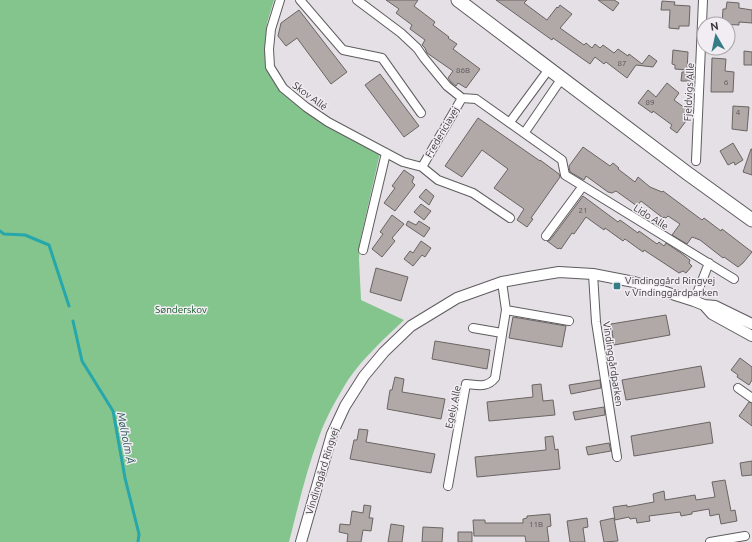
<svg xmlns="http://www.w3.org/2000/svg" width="752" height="542" viewBox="0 0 752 542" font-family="Ubuntu,sans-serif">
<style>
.green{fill:#84c58e}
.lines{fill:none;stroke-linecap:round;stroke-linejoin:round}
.stream{stroke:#26a7ac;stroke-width:3}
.building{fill:#b0a9a8;stroke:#6a6463}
.minor-casing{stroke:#5f5c60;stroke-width:10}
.tertiary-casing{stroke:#5f5c60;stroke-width:12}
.primary-casing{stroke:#5f5c60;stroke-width:15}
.minor{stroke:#fff;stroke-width:8}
.tertiary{stroke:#fff;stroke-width:10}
.primary{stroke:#fff;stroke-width:13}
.poi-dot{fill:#357d86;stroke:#f1edf2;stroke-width:1.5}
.labels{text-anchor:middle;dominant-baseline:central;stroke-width:3;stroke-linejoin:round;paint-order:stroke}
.number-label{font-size:8px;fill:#585556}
.street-label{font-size:10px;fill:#3b393b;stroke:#f1edf2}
.poi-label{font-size:10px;fill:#3b393b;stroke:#f1edf2;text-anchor:start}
.park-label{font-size:10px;fill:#125b27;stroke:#f1edf2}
.water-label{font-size:11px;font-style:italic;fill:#26585a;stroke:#f1edf2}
</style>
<rect width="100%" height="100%" fill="#e4e0e5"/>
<path class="green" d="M0 0H274L267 23 265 44 268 69 286 95 380 153 360 241 359 259 361 300 404 320C385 338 362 359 348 380 337 398 326 417 319 437 306 471 298 507 289 542H0Z"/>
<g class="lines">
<path class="stream" d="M0 231 4 234 25 235 49 245 69 306
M73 321 82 361 113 411 125 478 139 534 138 542"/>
</g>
<path class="building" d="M386 0H418L414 6 435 22 433 25 449 37 448 38 457 44 453 49 480 69 466 88 458 83 456 86 451 82 448 78 453 71 427 53 425 48 422 45 425 40 410 29 412 25 396 13 399 9Z
M496 0H527L524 3 547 20 557 7 558 8 560 5 572 14 560 28 584 45 586 43 592 48 595 44 600 48 603 45 614 53 618 49 628 56 629 54 642 64 649 55 657 61 653 67 636 65 627 78 606 62 604 64 595 57 590 64 553 38 552 40Z
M598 0H614L619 3 613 11Z
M662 1 675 2 674 5 690 6 689 26H679V29L669 28 670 10H661Z
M727 2 739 3V8L752 10V23L739 22V25L722 24 723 9H726Z
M299 10 347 72 331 84 297 38 286 46 278 36 281 23Z
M673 50 688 52 687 70 675 69V65L672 64Z
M744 51 752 52V65H744Z
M712 58 726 59 725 71 734 72 733 92H711Z
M682 72H694L693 81H681Z
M380 74 419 126 404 137 365 85Z
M667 83 679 93 674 100 689 111 683 119 686 121 677 133 670 128 672 125 653 111 652 113 638 103 648 90 656 97Z
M733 106 749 107 747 131 732 129Z
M478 118 540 161V160L559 174 560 177 531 218 533 219 527 227 517 220 524 209 494 188 508 169 482 150 462 177 445 166Z
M733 143 743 160 735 165 734 162 728 165 720 151Z
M583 147 610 166 613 163 619 168 618 169 635 182 638 177 650 187 662 192 663 191 702 220 704 218 721 231 722 229 752 252 743 263 738 267 724 257 723 258 700 240 692 237 687 244 672 235 680 224 668 216 666 218 664 217 663 218 641 201 637 206 616 191 612 193 608 192 586 176 584 180 570 172 569 166Z
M751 149H752V175L743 172Z
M404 170 414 177 412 182 415 185 395 211 384 203 395 188 392 186Z
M426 189 434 196 429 205 419 197Z
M583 196 618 222 620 220 638 233 639 231 657 244 659 242 664 246 666 243 681 253 690 260 689 263 692 266 686 273 683 271 679 273 644 250 643 252 625 239 623 241 605 228 604 230 586 217 574 234 572 233 561 249 559 248 558 249 547 241 550 240 557 231Z
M421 204 431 211 424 220 414 212Z
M392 215 404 224 392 238 395 241 382 257 372 249 383 234 380 232Z
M408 221 416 225 419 221 430 228 424 237 406 225Z
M421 241 431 248 425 257 422 255 413 266 404 259 410 251 413 253Z
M376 268 408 277 401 301 370 292Z
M666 315 670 335 614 345 611 324Z
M513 317 566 326 562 347 509 338Z
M435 341 490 350 487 369 432 359Z
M740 358 752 367V380L749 385 737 377 738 375 731 370Z
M701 366 705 387 626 400 622 380Z
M395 377 404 379 402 392 445 399 441 419 387 409 390 390H392Z
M600 380 601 388 571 394 569 385Z
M541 384 543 401 553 400 555 415 489 421 487 402 533 397 532 385Z
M749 402 752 403V426L739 416Z
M604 407 605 415 575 420 573 412Z
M710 422 713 443 634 456 631 436Z
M359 429 368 430 366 442 435 454 431 473 350 459 354 440H357Z
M553 436 555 450 558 449 560 469 477 477 475 457 546 450 545 437Z
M609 443 611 451 588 455 586 447Z
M752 461V475L742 476 740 463Z
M725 480 731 511 735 510 737 521 721 524 719 514 710 516 709 509 692 512V514L681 516 680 512 649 516 650 521 637 523 636 518 630 519 629 517 615 520 613 507 627 505V507L654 502 653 494 664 491 665 500 695 495 696 500 715 497 712 482Z
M364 505 371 506 369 518H373L371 531 363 530 361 542H347L348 534 339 532 340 524 350 525 352 511 363 513Z
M550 514 551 526 547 527 549 542H526L525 536H474L473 520H485V523H523V519L527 518V516Z
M587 518 588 527 583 528 585 542H570L567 521Z
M614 518 618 541 604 542 600 521Z
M391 524 404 526 402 542H388Z
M423 527 443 528 442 542H422Z
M458 532H472V542H458Z"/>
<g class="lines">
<g class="minor-casing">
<path id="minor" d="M280 0 271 29 269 49 270 67 283 88 306 107 328 122 403 162 422 167
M300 0 343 50 382 58 421 113
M357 0 401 33 417 48 424 58 447 86 462 98
M462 98 476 99 562 160 565 175 734 279
M462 98 422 167 438 180 473 193 510 218
M510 122 549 69
M525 132 562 78
M696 161 703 0
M546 236 583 186
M363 250 386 153
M593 274 596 322 617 457
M694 301 709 263
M506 310 569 321
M473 328 502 333
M738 388 752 398
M448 486 466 384C478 385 487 388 495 378L506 310 502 282
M710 542 745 536"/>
</g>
<g class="tertiary-casing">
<path id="tertiary" d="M704 305 715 306 752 324
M301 542 332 434 345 406 364 376 384 352 411 326 457 298 502 282 529 277 559 272 593 274 634 282 694 301 704 305 712 314 752 336"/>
</g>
<g class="primary-casing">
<path id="primary" d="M458 0 687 173 752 220"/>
</g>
<use href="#minor" class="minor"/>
<use href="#tertiary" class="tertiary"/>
<use href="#primary" class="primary"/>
</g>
<rect class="poi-dot" x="613" y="282" width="8" height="8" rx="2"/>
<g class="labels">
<g class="number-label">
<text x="622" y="63">87</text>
<text x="463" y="70">86B</text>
<text x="726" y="82">6</text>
<text x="650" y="102">89</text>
<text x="738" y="112">4</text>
<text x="583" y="210">21</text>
<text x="536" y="524">11B</text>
</g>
<g class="street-label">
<text transform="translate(689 92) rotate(-87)">Fjeldvigs Alle</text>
<text transform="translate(310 96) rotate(37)">Skov Allé</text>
<text transform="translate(442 132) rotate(-60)">Fredericiavej</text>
<text transform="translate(651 217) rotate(32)">Lido Alle</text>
<text transform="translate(613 364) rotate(81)">Vindinggårdparken</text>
<text transform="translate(453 407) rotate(-78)">Egely Alle</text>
<text transform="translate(322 471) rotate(-73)">Vindinggård Ringvej</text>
</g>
<g class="poi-label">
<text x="625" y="280">Vindinggård Ringvej<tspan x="625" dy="12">v Vindinggårdparken</tspan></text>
</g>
<g class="park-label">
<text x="181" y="309">Sønderskov</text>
</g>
<g class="water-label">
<text transform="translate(126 438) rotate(79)">Mølholm Å</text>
</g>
</g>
<g transform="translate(716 36) rotate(351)"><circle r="19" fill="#f1edf2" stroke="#a8a5a9"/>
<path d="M0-3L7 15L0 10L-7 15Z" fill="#357d86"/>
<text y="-6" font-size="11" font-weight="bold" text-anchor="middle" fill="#3b393b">N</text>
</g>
</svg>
